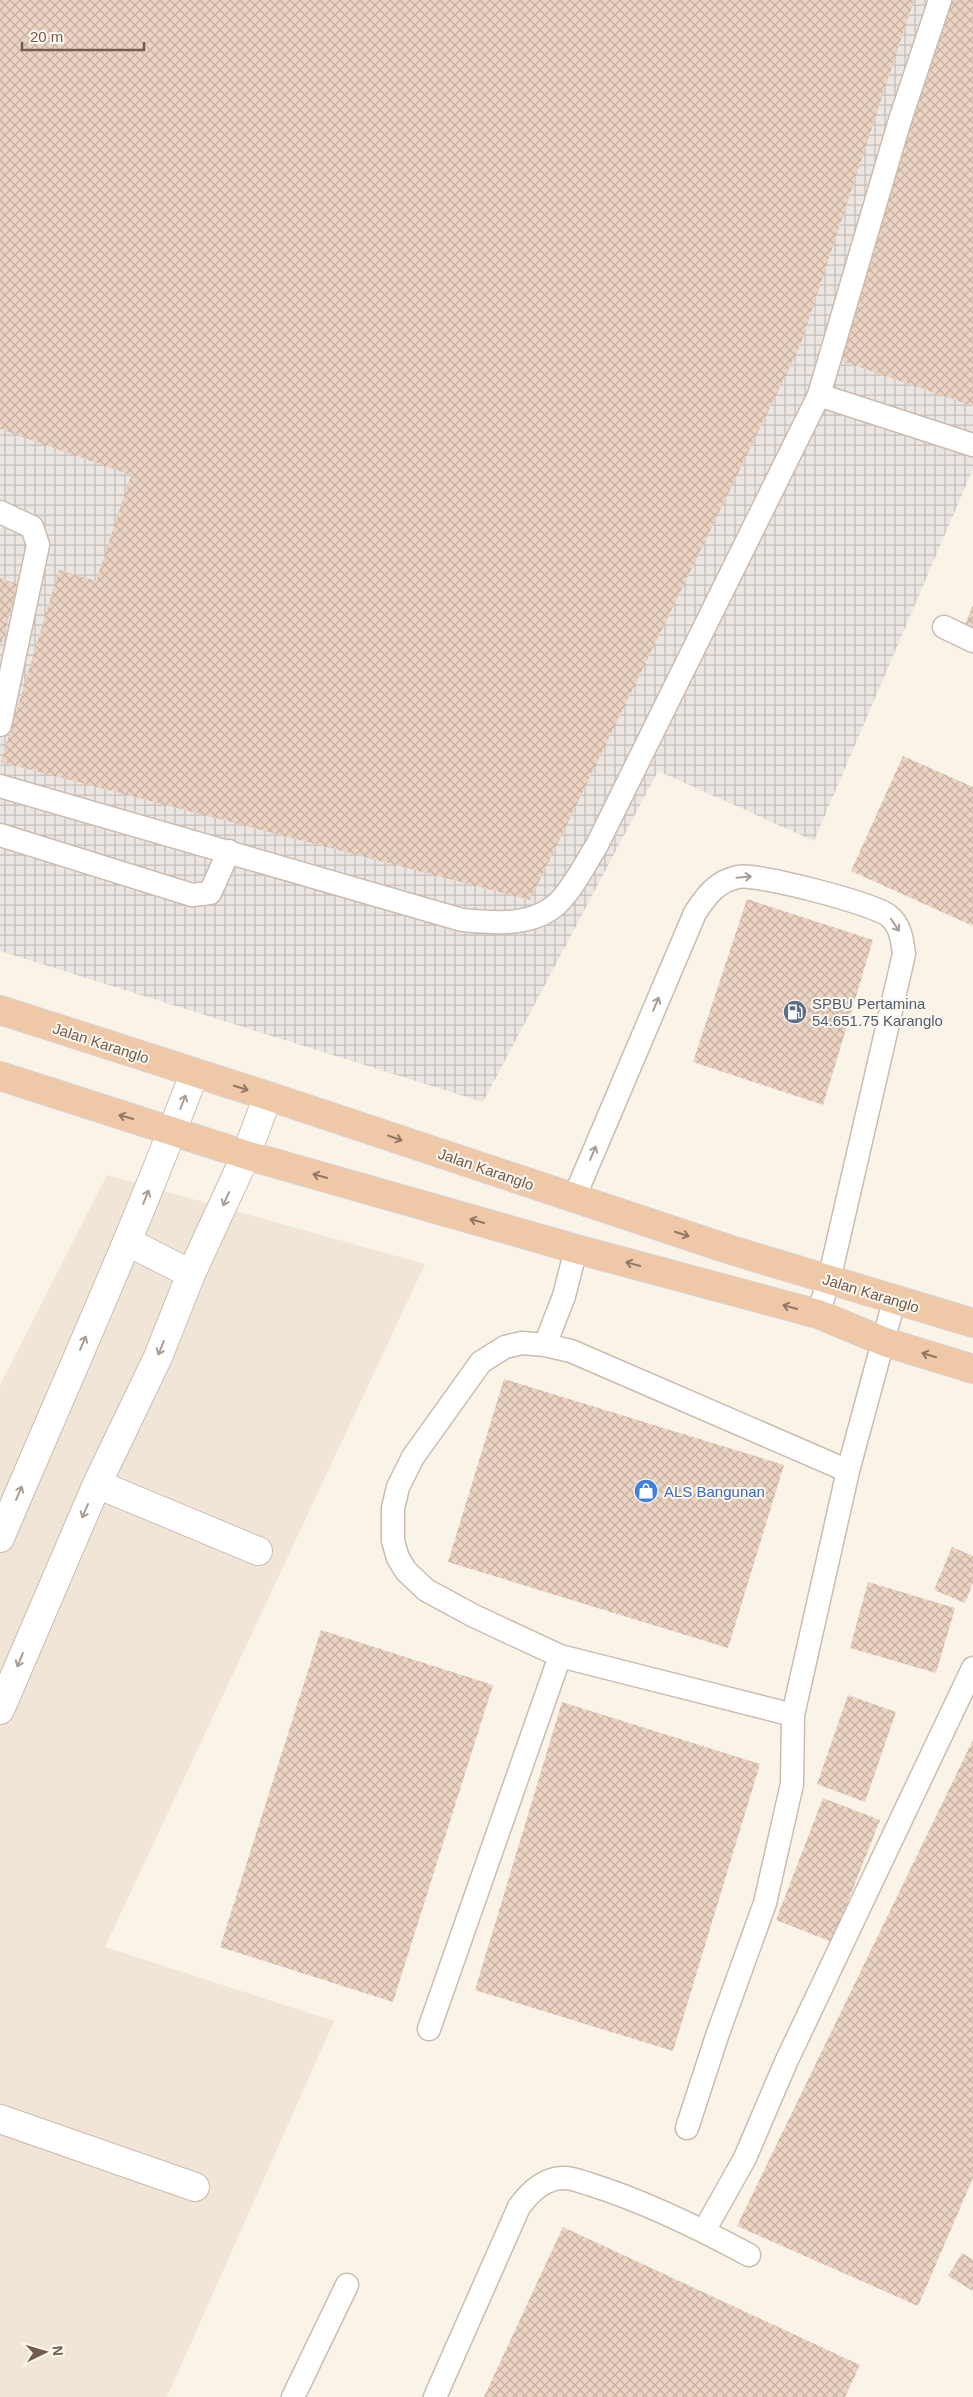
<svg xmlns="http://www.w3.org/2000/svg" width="973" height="2397" viewBox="0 0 973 2397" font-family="Arial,sans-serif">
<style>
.residential{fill:#f1e5d7}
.industrial{fill:url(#industrial-grid)}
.building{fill:url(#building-cross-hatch)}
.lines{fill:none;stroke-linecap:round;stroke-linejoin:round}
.service-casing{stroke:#cbbcaf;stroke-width:25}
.minor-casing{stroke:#cbbcaf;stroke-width:30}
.trunk-casing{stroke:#d7d1ce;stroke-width:30}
.service{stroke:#fff;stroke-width:22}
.minor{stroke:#fff;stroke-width:28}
.trunk{stroke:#efc8a7;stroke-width:28}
.oneway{stroke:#aa9d95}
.oneway2{stroke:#907765}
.labels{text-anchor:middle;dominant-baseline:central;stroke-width:4;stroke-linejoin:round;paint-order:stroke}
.service-label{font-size:15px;fill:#4e5e75;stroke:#fdf7ee;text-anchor:start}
.street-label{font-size:15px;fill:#715c4f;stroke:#fdf7ee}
.shop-label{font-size:15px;fill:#366cbe;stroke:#fdf7ee;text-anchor:start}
</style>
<defs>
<pattern id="industrial-grid" width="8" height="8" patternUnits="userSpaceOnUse" patternTransform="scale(1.25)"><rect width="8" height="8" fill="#ebe6e1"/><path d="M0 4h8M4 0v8" fill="none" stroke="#c3beb9"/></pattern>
<pattern id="building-cross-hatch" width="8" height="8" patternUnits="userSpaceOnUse" patternTransform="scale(1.25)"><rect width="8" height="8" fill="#ecd4c3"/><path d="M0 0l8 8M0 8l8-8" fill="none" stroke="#c4afa1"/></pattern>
</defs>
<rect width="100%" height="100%" fill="#faf3e8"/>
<path class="residential" d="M107 1175 425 1264 105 1947 334 2021 167 2397H0V1385Z"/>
<path class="industrial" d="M0 0H973V469L814 841 658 771 483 1102 0 951Z"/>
<path class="building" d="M0 0H914L800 346 530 900 1 762 59 570 96 581 131 475 0 429Z
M950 0H973V406L836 359Z
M0 578 18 584 1 645H0Z
M973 605V633L963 629Z
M903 756 973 787V926L851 871Z
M747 899 873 940 823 1105 693 1062Z
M504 1379 784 1465 728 1648 448 1562Z
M952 1547 973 1556V1583L965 1603 934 1590Z
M868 1582 955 1608 936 1673 850 1648Z
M321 1630 493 1685 393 2002 220 1947Z
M848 1695 896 1712 865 1802 817 1784Z
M562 1702 760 1764 673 2051 475 1990Z
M973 1740V2178L918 2306 737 2226Z
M823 1798 880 1820 832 1942 776 1920Z
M563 2227 860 2365 845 2397H484Z
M962 2253 973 2260V2291L948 2276Z"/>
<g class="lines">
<g class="service-casing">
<path id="service" d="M819 395 973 445
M0 512 32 527 38 545 0 725
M944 627 973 641
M0 786 462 920C493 923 533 927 558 903 574 887 585 864 597 845L819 395 900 120 940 0
M0 835 192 895 210 893 229 851
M574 1198 695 913C706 896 717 881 738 877 757 873 875 904 889 916 901 926 902 940 904 954L829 1280 818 1314
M545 1345 564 1296 576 1249
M793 1715 560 1656 474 1616 426 1590 406 1571 398 1558 393 1541V1508L398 1487 413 1457 481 1362 505 1347 522 1343 545 1345 571 1351 848 1471
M429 2029 560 1656
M687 2128 717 2036 765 1903 792 1784 793 1715 848 1471 894 1301
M704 2231 745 2158 786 2062 973 1668
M293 2397 347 2285
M435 2397 519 2207C529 2193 543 2179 562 2178 572 2177 582 2182 592 2185 646 2202 699 2228 749 2255"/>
</g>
<g class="minor-casing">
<path id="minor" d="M128 1242 191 1274
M97 1484 258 1551
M0 1538C66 1383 135 1230 194 1074
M0 1710 97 1484 158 1357 191 1274 246 1155 268 1096
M0 2119 195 2187"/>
</g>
<g class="trunk-casing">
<path id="trunk" d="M0 1010 268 1096 731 1250 973 1323
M0 1076 246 1155 576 1249 818 1314 885 1342 973 1369"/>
</g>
<use href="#service" class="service"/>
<use href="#minor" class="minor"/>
<use href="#trunk" class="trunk"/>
</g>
<defs><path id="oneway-shaft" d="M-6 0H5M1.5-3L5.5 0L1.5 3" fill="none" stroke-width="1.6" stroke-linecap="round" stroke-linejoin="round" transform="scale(1.25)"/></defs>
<g class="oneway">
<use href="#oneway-shaft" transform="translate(744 877) rotate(-5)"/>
<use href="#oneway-shaft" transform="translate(895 925) rotate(56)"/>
<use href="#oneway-shaft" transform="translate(656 1004) rotate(-67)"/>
<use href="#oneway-shaft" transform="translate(183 1102) rotate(-69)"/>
<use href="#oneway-shaft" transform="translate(593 1153) rotate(-67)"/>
<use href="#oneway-shaft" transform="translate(146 1197) rotate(-68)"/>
<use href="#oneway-shaft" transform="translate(226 1199) rotate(114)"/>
<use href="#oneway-shaft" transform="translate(83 1343) rotate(-67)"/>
<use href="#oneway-shaft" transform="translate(161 1348) rotate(112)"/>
<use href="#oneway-shaft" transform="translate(19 1493) rotate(-67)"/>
<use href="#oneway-shaft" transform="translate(85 1511) rotate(114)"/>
<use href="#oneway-shaft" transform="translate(20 1660) rotate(112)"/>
</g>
<g class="oneway2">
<use href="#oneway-shaft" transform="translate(241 1088) rotate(17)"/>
<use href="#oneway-shaft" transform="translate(126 1117) rotate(-164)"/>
<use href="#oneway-shaft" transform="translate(395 1138) rotate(19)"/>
<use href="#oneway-shaft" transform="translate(320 1176) rotate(-164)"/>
<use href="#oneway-shaft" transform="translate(477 1221) rotate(-164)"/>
<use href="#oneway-shaft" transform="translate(682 1234) rotate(18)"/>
<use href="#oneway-shaft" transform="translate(633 1264) rotate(-165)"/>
<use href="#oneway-shaft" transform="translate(790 1307) rotate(-165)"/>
<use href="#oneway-shaft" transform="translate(929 1355) rotate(-163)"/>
</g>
<defs>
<g id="fuel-disc" transform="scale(1.25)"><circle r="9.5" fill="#5c6f8a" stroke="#fdf7ee"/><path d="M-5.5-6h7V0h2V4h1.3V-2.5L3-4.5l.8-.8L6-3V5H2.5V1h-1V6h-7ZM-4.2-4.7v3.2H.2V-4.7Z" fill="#fff"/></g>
<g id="shop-disc" transform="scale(1.25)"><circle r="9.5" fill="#3f7fe0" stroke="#fdf7ee"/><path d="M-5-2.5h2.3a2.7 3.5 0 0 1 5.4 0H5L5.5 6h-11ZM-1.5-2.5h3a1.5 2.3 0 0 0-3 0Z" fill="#fff"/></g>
</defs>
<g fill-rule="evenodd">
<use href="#fuel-disc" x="795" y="1012"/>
<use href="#shop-disc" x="646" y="1491"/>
</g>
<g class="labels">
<g class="service-label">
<text x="812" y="1003">SPBU Pertamina<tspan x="812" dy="17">54.651.75 Karanglo</tspan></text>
</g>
<g class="street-label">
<text transform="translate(101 1043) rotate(18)">Jalan Karanglo</text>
<text transform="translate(486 1169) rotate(19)">Jalan Karanglo</text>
<text transform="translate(871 1293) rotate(17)">Jalan Karanglo</text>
</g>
<g class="shop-label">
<text x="664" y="1491">ALS Bangunan</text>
</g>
</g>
<g transform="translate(45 2352) rotate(85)" stroke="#fdf7ee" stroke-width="4" paint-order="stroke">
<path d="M0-4L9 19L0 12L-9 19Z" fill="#715c4f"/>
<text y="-8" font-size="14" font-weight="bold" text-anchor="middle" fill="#715c4f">N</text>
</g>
<path d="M22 42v8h122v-8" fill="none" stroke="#715c4f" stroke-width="2.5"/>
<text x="30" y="42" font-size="15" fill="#715c4f" stroke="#fdf7ee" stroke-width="4" paint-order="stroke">20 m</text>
</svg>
